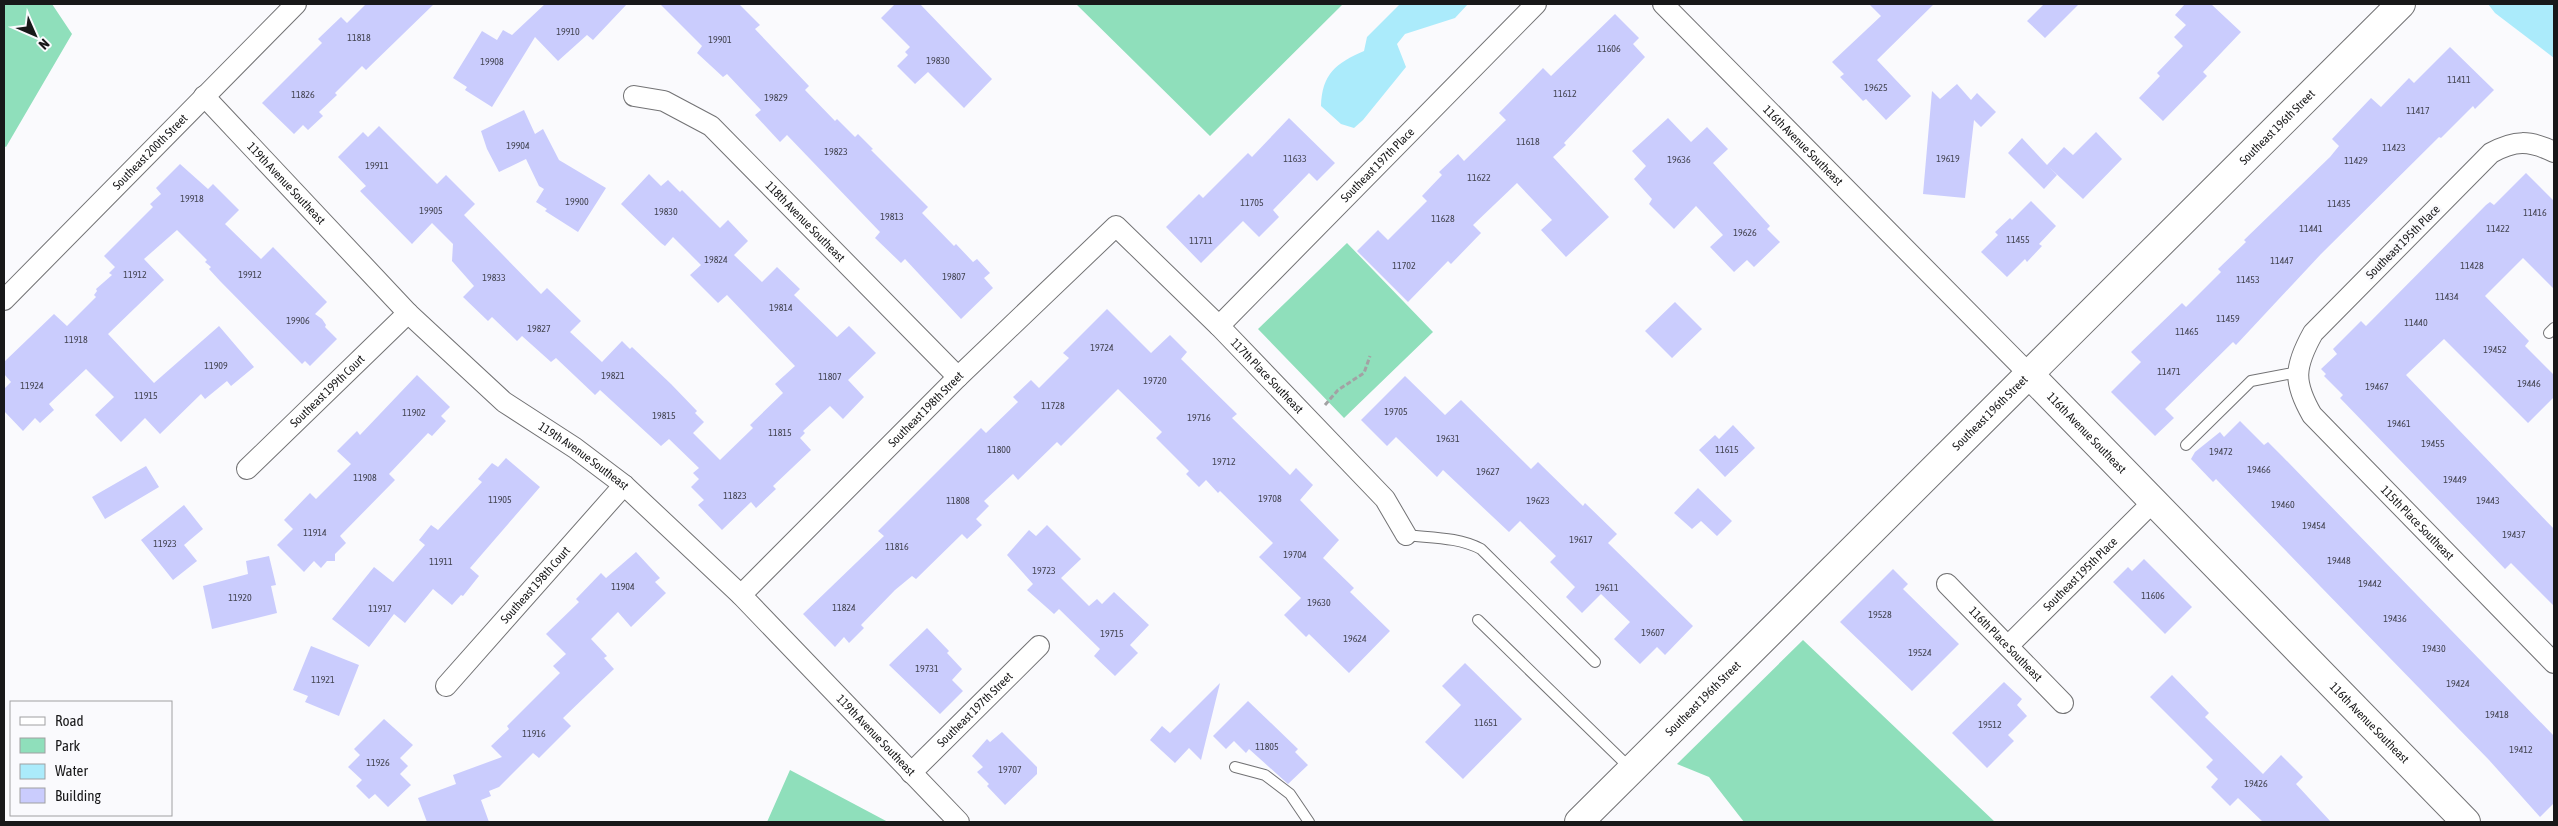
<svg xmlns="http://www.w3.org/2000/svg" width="2558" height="826" viewBox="0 0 2558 826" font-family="'Asap Condensed',sans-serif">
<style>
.green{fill:#8fdfbb}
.water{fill:#abebfb}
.building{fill:#caccfd}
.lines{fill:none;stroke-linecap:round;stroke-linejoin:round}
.lane-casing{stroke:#727274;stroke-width:12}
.street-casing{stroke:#727274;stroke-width:22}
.secondary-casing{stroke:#727274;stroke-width:30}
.path{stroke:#a2a2a4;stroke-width:3;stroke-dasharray:5 2.5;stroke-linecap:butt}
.lane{stroke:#fff;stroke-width:10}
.street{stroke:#fff;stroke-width:20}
.secondary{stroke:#fff;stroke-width:28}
.labels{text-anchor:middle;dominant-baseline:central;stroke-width:5;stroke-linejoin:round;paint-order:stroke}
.number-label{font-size:10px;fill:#444552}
.street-label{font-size:12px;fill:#181819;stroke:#fafafd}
</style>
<rect width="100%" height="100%" fill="#fafafd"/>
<path class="green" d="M4 4H52L72 34 6 147 4 146Z
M1076 4H1343L1210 136Z
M1347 243 1433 332 1344 418 1258 329Z
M1803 640 1995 822H1744L1709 777 1677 764Z
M790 770 888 822H767Z"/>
<path class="water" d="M1400 4H1468L1455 18 1405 34 1397 44 1406 67 1363 120 1354 128 1341 124 1321 106C1322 74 1336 63 1364 51L1367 37Z
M2488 4H2554V58L2495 13Z"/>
<path class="building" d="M366 4H434L366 70 362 66 335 93 337 95 319 112 323 116 308 130 303 125 294 134 262 103 322 43 318 39 341 17 347 23Z
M545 4H627L593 40 587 35 558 61 535 37 492 107 465 90 467 87 453 78 482 31 497 40 503 30 512 35Z
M660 4H739L760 25 755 29 809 86 805 90 835 121 837 119 855 137 858 134 873 149 871 150 928 207 922 213 954 246 956 244 973 262 977 259 990 273 984 278 993 288 961 319 905 259 901 263 875 238 880 232 787 135 780 142 755 115 761 110 727 74 723 77 697 53 702 46Z
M895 4H920L992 79 964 108 928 72 915 84 897 66 908 55 905 52 910 47 881 18Z
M1869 4H1934L1877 60 1911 96 1886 120 1866 99 1863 101 1840 77 1844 74 1832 62 1881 16Z
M2044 4H2079L2045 38 2027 21Z
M2185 4H2211L2241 32 2203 72 2207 76 2163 121 2139 98 2160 76 2157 73 2183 46 2174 37 2186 25 2175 15Z
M1615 14 1639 38 1633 44 1645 57 1564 143 1566 145 1553 157 1609 217 1566 257 1541 230 1552 220 1517 183 1473 225 1481 233 1451 264 1448 261 1408 302 1357 251 1378 230 1388 240 1427 201 1422 196 1442 175 1439 172 1458 154 1464 161 1506 120 1499 113 1543 68 1551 76Z
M2450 47 2494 90 2475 109 2473 106 2441 138 2439 137 2321 254 2236 345 2233 342 2165 409 2174 418 2155 436 2111 392 2141 362 2131 352 2182 303 2186 307 2221 272 2218 269 2246 242 2244 240 2330 157 2339 146 2332 139 2371 98 2381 107 2409 78 2414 83Z
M1957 84 1971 100 1977 93 1996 112 1981 127 1974 120 1965 198 1923 194 1932 91 1940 99Z
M524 110 535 134 543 129 559 160 606 188 578 232 545 211 547 209 536 202 544 189 539 186 526 159 499 172 487 149 481 131Z
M1289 118 1335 163 1317 181 1309 173 1273 210 1279 217 1259 237 1243 221 1201 263 1166 227 1199 194 1203 198 1248 153 1252 157Z
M1668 118 1691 142 1707 127 1728 149 1713 163 1770 226 1767 229 1780 242 1754 267 1747 260 1734 272 1710 247 1723 235 1696 206 1674 229 1649 204 1652 199 1634 179 1646 166 1632 151Z
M379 126 437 184 446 175 475 204 464 215 541 294 547 288 581 321 570 332 602 362 622 341 630 349 632 347 671 384 697 411 695 413 704 422 693 433 720 460 753 428 750 425 783 393 775 384 795 366 727 295 718 303 690 275 701 265 673 237 665 246 661 243 621 204 649 174 661 186 668 180 680 192 682 190 720 228 728 220 748 241 734 255 762 282 777 267 800 289 794 295 837 337 849 326 876 353 848 380 864 397 843 419 830 406 803 431 805 433 800 438 811 450 773 486 776 489 756 508 751 502 722 530 698 505 704 500 691 487 699 479 693 473 699 468 669 439 661 446 600 390 595 395 556 358 551 362 522 336 517 341 492 317 488 321 463 297 474 286 452 261 453 244 432 223 412 244 360 191 366 186 338 157 363 132 368 137Z
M2096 132 2122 159 2083 199 2049 167 2057 175 2044 189 2008 153 2022 138 2047 165 2064 147 2073 155Z
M180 164 208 189 213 184 239 210 225 224 261 259 273 247 327 302 315 314 322 319 326 325 325 327 337 339 310 366 305 361 302 364 220 281 209 269 211 267 205 262 207 260 177 230 144 259 164 280 108 334 154 383 219 326 254 367 231 386 227 381 205 399 201 394 160 434 145 418 121 442 95 415 114 397 86 369 49 404 54 410 40 423 35 418 23 431 4 411V389L11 382 4 374V362L54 314 67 326 96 297 94 295 97 291 96 289 112 275 109 273 115 267 104 256 153 207 150 204 161 194 156 188Z
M2526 173 2554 201V289L2523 258 2485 296 2529 341 2525 346 2554 375V397L2528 423 2444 339 2406 375 2554 529V606L2511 563 2505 569 2479 542 2340 398 2343 395 2324 376 2326 374 2321 369 2337 354 2333 349 2361 321 2366 326 2486 205 2490 202 2494 205Z
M2031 201 2056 226 2039 244 2042 246 2027 262 2025 259 2007 277 1981 252 1998 235 1995 232 2010 218 2012 220Z
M1675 302 1702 329 1672 358 1645 331Z
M1107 309 1151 353 1170 335 1187 352 1181 359 1237 414 1232 418 1290 475 1296 468 1313 485 1300 500 1339 540 1323 558 1354 588 1350 592 1390 631 1349 673 1309 634 1306 637 1284 615 1301 598 1259 557 1273 543 1220 491 1218 493 1206 480 1199 487 1186 474 1189 471 1156 438 1162 432 1118 389 1061 446 1057 442 1018 480 1013 474 984 501 989 506 976 519 982 525 967 539 962 534 916 579 912 576 895 590 861 625 864 628 849 643 844 637 835 647 803 614 884 536 878 531 981 428 986 433 1018 402 1013 397 1031 380 1039 388 1069 358 1063 353Z
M417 375 450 407 441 416 446 421 432 436 428 433 389 474 395 480 340 536 346 543 335 554V561H327L321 568 314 561 304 572 277 545 293 529 284 520 310 493 316 499 351 464 337 451 357 431 360 435Z
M1405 376 1445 415 1461 400 1531 469 1538 462 1583 506 1585 503 1617 534 1608 543 1693 626 1665 655 1657 647 1640 664 1614 639 1630 622 1601 594 1582 613 1566 597 1575 587 1550 562 1556 556 1520 521 1509 532 1443 470 1437 477 1396 437 1387 446 1361 420Z
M2240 421 2264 445 2268 442 2282 456 2554 736V803L2540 817 2489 760 2216 479 2213 482 2191 459 2195 452 2220 432 2224 437Z
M1733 425 1755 448 1725 477 1699 450 1715 435 1719 439Z
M506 458 540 487 470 568 479 576 463 596 461 595 452 605 433 589 405 623 394 614 369 647 332 619 374 567 393 582 425 545 419 540 431 525 438 530 482 482 478 479 492 463 498 467Z
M146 466 159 487 105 519 92 497Z
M1698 488 1732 521 1717 536 1701 521 1692 529 1674 513Z
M184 505 203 529 184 545 197 561 173 580 141 540Z
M1047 525 1081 559 1061 578 1089 606 1097 599 1102 604 1114 592 1149 625 1130 645 1138 653 1115 676 1094 656 1100 649 1059 609 1054 614 1027 590 1033 584 1007 555 1029 530 1036 536Z
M636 552 660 578 655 582 666 593 631 627 618 612 591 639 607 656 604 658 614 669 563 718 571 726 539 758 533 753 499 787 489 791 491 796 481 800 489 822H427L418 798 456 784 453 775 502 757 491 746 509 729 507 726 560 673 553 666 566 654 546 634 579 602 576 599 601 573 606 578Z
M269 556 276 585 271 586 277 613 212 629 203 586 248 574 246 561Z
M2144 559 2192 607 2165 634 2113 582 2128 567 2132 571Z
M1893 569 1908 584 1903 589 1959 644 1912 691 1840 622Z
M927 628 949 651 947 653 962 669 952 680 963 691 940 714 889 665Z
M311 646 359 665 339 716 305 702 308 696 293 690Z
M1465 663 1522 719 1463 779 1425 742 1461 705 1442 686Z
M2172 675 2209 713 2205 717 2263 774 2281 755 2303 777 2296 784 2331 822H2263L2238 798 2230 806 2211 787 2218 779 2206 767 2213 760 2150 697Z
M2004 682 2022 699 2017 705 2027 716 2008 735 2014 741 1987 768 1952 733Z
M1220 683 1201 760 1189 748 1175 763 1150 740 1162 726 1170 733Z
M1248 701 1298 749 1295 752 1308 765 1288 784 1249 749 1246 753 1234 741 1226 749 1213 736Z
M384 719 413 745 400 758 408 766 400 774 411 785 388 807 375 794 369 799 356 786 362 780 348 767 360 755 354 749Z
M1002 732 1037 767V774L1005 805 987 786 989 784 977 772 983 767 972 756 987 739 990 742Z"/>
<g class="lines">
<g class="lane-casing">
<path id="lane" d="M2549 333 2554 328
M2186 445 2251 381 2298 372
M1406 535C1432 538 1458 537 1481 549L1595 662
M1478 620 1631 769
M1235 767 1265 775 1290 794 1309 822"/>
</g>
<g class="street-casing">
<g id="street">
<path id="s1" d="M1663 4 2030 375"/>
<path id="s2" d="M204 96 408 313 504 402 575 448 624 485 741 595 959 822"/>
<path id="s3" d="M634 96 664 101 711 126 958 377"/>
<path id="s4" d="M2554 152C2529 140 2515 140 2491 153L2313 333C2294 367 2293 382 2312 415L2554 663"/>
<path id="s5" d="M4 300 296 4"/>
<path id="s6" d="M1219 326 1536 4"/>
<path id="s7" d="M247 469 408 313"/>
<path id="s8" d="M1947 584 2063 703"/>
<path id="s9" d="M741 595 958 377 1116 226 1219 326 1385 499 1406 535"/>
<path id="s10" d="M2008 646 2153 502"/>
<path id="s11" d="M446 686 624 485"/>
<path id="s12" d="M911 773 1039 646"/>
</g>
</g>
<g class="secondary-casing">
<g id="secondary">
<path id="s13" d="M2030 375 2466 822"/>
<path id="s14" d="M1579 822 2401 4"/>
</g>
</g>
<path class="path" d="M1325 405 1338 390 1364 373 1370 356"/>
<use href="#lane" class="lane"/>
<use href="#street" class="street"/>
<use href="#secondary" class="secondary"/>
</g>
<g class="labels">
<g class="number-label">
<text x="568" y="31">19910</text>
<text x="359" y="37">11818</text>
<text x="720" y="39">19901</text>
<text x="1609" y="48">11606</text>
<text x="938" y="60">19830</text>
<text x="492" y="61">19908</text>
<text x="2459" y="79">11411</text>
<text x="1876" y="87">19625</text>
<text x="1565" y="93">11612</text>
<text x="303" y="94">11826</text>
<text x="776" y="97">19829</text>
<text x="2418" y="110">11417</text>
<text x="1528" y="141">11618</text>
<text x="518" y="145">19904</text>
<text x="2394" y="147">11423</text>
<text x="836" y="151">19823</text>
<text x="1295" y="158">11633</text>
<text x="1948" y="158">19619</text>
<text x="1679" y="159">19636</text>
<text x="2356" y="160">11429</text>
<text x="377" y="165">19911</text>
<text x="1479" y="177">11622</text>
<text x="192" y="198">19918</text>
<text x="577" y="201">19900</text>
<text x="1252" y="202">11705</text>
<text x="2339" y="203">11435</text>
<text x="431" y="210">19905</text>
<text x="666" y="211">19830</text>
<text x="2535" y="212">11416</text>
<text x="892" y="216">19813</text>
<text x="1443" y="218">11628</text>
<text x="2311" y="228">11441</text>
<text x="2498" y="228">11422</text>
<text x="1745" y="232">19626</text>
<text x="2018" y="239">11455</text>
<text x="1201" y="240">11711</text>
<text x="716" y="259">19824</text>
<text x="2282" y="260">11447</text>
<text x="1404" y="265">11702</text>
<text x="2472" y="265">11428</text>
<text x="135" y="274">11912</text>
<text x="250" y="274">19912</text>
<text x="954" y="276">19807</text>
<text x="494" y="277">19833</text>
<text x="2248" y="279">11453</text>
<text x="2447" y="296">11434</text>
<text x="781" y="307">19814</text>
<text x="2228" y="318">11459</text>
<text x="298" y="320">19906</text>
<text x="2416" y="322">11440</text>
<text x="539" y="328">19827</text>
<text x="2187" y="331">11465</text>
<text x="76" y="339">11918</text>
<text x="1102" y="347">19724</text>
<text x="2495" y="349">19452</text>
<text x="216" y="365">11909</text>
<text x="2169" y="371">11471</text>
<text x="613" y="375">19821</text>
<text x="830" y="376">11807</text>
<text x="1155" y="380">19720</text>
<text x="2529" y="383">19446</text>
<text x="32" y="385">11924</text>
<text x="2377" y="386">19467</text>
<text x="146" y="395">11915</text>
<text x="1053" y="405">11728</text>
<text x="1396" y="411">19705</text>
<text x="414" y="412">11902</text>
<text x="664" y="415">19815</text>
<text x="1199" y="417">19716</text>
<text x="2399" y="423">19461</text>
<text x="780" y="432">11815</text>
<text x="1448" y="438">19631</text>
<text x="2433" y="443">19455</text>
<text x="999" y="449">11800</text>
<text x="1727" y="449">11615</text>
<text x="2221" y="451">19472</text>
<text x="1224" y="461">19712</text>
<text x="2259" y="469">19466</text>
<text x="1488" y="471">19627</text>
<text x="365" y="477">11908</text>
<text x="2455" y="479">19449</text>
<text x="735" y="495">11823</text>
<text x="1270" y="498">19708</text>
<text x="500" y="499">11905</text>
<text x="958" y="500">11808</text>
<text x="1538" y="500">19623</text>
<text x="2488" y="500">19443</text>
<text x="2283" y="504">19460</text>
<text x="2314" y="525">19454</text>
<text x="315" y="532">11914</text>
<text x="2514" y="534">19437</text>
<text x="1581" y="539">19617</text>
<text x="165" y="543">11923</text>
<text x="897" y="546">11816</text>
<text x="1295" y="554">19704</text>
<text x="2339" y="560">19448</text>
<text x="441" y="561">11911</text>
<text x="1044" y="570">19723</text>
<text x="2370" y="583">19442</text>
<text x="623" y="586">11904</text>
<text x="1607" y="587">19611</text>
<text x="2153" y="595">11606</text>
<text x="240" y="597">11920</text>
<text x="1319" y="602">19630</text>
<text x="844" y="607">11824</text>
<text x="380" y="608">11917</text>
<text x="1880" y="614">19528</text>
<text x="2395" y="618">19436</text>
<text x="1653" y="632">19607</text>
<text x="1112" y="633">19715</text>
<text x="1355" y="638">19624</text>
<text x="2434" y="648">19430</text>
<text x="1920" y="652">19524</text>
<text x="927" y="668">19731</text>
<text x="323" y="679">11921</text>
<text x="2458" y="683">19424</text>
<text x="2497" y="714">19418</text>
<text x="1486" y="722">11651</text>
<text x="1990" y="724">19512</text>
<text x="534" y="733">11916</text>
<text x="1267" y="746">11805</text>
<text x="2521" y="749">19412</text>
<text x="378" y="762">11926</text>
<text x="1010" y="769">19707</text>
<text x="2256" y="783">19426</text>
</g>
<g class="street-label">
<text stroke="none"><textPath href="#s14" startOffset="985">Southeast 196th Street</textPath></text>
<text stroke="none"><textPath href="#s1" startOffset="199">116th Avenue Southeast</textPath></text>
<text stroke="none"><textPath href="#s5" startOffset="208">Southeast 200th Street</textPath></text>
<text stroke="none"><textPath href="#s6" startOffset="226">Southeast 197th Place</textPath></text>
<text stroke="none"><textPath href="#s2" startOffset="120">119th Avenue Southeast</textPath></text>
<text stroke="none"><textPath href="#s3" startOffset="218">118th Avenue Southeast</textPath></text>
<text transform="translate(2403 242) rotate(-45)">Southeast 195th Place</text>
<text stroke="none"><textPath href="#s9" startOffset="739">117th Place Southeast</textPath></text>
<text stroke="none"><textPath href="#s7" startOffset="112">Southeast 199th Court</textPath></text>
<text stroke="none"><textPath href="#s9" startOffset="262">Southeast 198th Street</textPath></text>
<text stroke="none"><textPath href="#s14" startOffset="580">Southeast 196th Street</textPath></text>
<text stroke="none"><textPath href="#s13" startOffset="81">116th Avenue Southeast</textPath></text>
<text stroke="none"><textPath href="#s2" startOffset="525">119th Avenue Southeast</textPath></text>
<text stroke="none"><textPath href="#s4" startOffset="558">115th Place Southeast</textPath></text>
<text stroke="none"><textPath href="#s10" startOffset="102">Southeast 195th Place</textPath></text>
<text stroke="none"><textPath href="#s11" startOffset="135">Southeast 198th Court</textPath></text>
<text stroke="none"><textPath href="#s8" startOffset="84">116th Place Southeast</textPath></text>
<text stroke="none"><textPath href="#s14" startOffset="175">Southeast 196th Street</textPath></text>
<text stroke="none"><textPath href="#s12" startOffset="90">Southeast 197th Street</textPath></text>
<text stroke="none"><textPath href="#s13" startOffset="486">116th Avenue Southeast</textPath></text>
<text stroke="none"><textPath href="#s2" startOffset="930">119th Avenue Southeast</textPath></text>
</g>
</g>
<rect width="2558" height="826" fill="none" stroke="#181819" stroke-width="10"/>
<rect x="10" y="701" width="162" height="115" fill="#fafafd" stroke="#a0a0a2"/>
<rect x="20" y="717" width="25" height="8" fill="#ffffff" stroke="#a0a0a2"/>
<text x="55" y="726" font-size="15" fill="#181819">Road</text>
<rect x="20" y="738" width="25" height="15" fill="#8fdfbb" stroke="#a0a0a2"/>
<text x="55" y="751" font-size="15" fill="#181819">Park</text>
<rect x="20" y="764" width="25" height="15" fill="#abebfb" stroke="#a0a0a2"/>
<text x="55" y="776" font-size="15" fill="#181819">Water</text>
<rect x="20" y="788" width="25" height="15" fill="#caccfd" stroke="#a0a0a2"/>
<text x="55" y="801" font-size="15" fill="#181819">Building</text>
<g transform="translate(35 35) rotate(135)" stroke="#fafafd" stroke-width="4" paint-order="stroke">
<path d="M0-4L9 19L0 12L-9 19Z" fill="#181819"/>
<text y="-8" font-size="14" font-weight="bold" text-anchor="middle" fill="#181819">N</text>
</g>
</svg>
